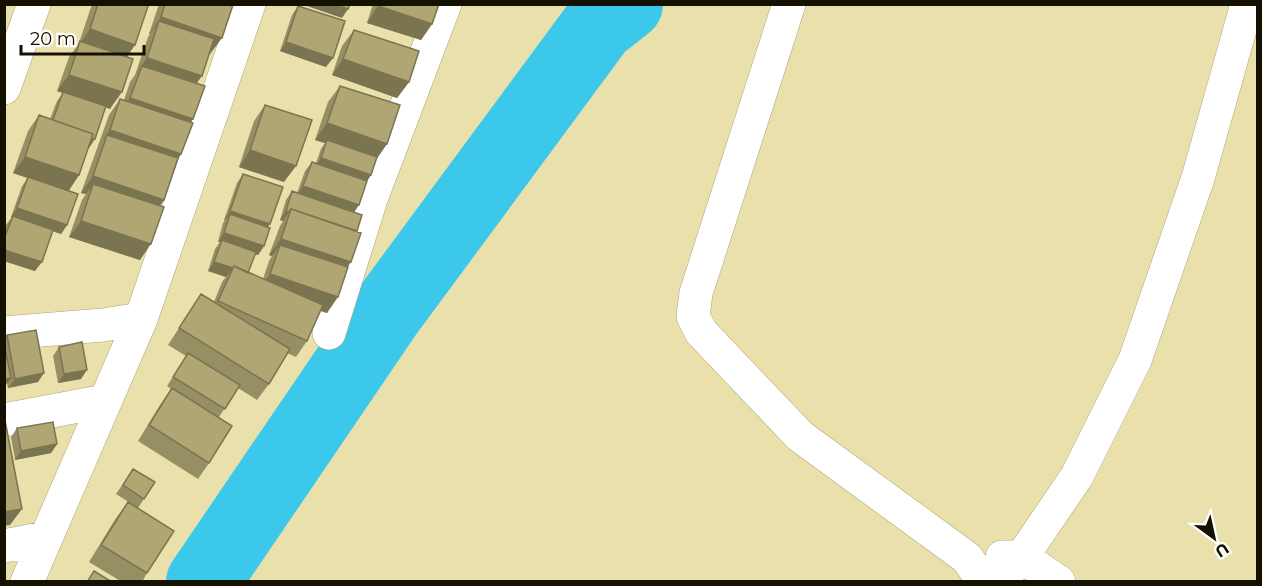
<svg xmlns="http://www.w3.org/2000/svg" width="1262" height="586" viewBox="0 0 1262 586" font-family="Montserrat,sans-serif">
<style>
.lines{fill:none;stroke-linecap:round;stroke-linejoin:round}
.river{stroke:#3bc8eb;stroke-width:74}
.minor-casing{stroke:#afa573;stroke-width:34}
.minor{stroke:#fff;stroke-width:33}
.wall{fill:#978f64}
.shaded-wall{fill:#7b7451}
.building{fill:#b0a674;stroke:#7b7451;stroke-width:1.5}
</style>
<rect width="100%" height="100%" fill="#e9e0ac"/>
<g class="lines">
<path class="river" d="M203 582 386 313 598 26 626 4"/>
<g class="minor-casing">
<path id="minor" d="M789 4 696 293 693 316 701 332 800 436 967 558 984 582
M4 88 34 4
M4 333 103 325 141 319
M329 333 371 199 445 4
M4 420 105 401
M4 546 45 538
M1002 557H1022L1059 582
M27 582 141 319 249 4
M997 582 1022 557 1077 476 1135 360 1198 178 1246 8 1245 4"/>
</g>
<use href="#minor" class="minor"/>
</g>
<path class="wall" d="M93 4H147L127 57 110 109 106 107 88 148 79 175 68 191 67 225 61 234 53 231 35 271 4 261V230L6 225 12 217H11L22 186 28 178 13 173 28 131 39 115 50 119 57 101 63 93 57 91 69 57 79 43 91 7Z
M159 4H231L210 54H209L196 84 193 119 191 122 181 154 178 160 164 200 160 206 140 260 69 237 82 200 86 194 81 193 109 115 120 99 124 100 130 82 135 75 148 37 150 34H149Z
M373 4H439L432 24 421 40 367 23Z
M298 6 326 67 280 51 292 15Z
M354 30 409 82 397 98 332 75 342 46Z
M340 86 377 158 371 175 367 181 354 212 357 231 348 267 327 313 321 311 307 341 296 357 287 353 269 384 257 400 238 388 219 417 209 463 198 479 138 441 160 405 171 389 167 386 186 356 168 345 201 294 214 302 222 282 226 277 208 271 215 249 220 242H218L223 223 225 220H224L237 183 243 174 268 227 264 246 258 255 255 254 248 273 263 279 269 261 272 256 269 255 280 226 283 221 280 220 286 200 292 191 297 193 305 171 312 162 316 163 321 149 325 143 315 140 328 102Z
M265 105 284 182 239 167 254 121Z
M7 335 38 382 8 388 7 383 4 387V338Z
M59 347 81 379 58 383 53 356Z
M17 428 57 444 51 453 15 460 11 437Z
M133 469 144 499 138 508 116 494Z
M128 502 147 573 142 582H122L89 562 116 518Z"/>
<path class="shaded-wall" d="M301 4H334L348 9 342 18Z
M378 6 432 24 421 40 367 23Z
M161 17 222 38 210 54 154 35 159 21 150 34H149Z
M90 29 135 45 124 61 78 46Z
M286 42 333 58 326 67 280 51Z
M147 58 202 76 190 92 142 66 135 75Z
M343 59 409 82 397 98 332 75Z
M69 75 122 92 110 109 57 91Z
M130 98 193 119 182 135 119 114Z
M327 123 387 144 376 160 327 140 325 143 315 140Z
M52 125 95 139 89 148Z
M110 130 181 154 170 171 107 135 98 147Z
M250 150 296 166 284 182 239 167Z
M25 157 79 175 68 192 13 173Z
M321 158 371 175 365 184 315 167Z
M93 176 164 200 152 216 93 184 86 194 81 193Z
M303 186 359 205 353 214 297 195Z
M17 208 67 225 61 234 11 217Z
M230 211 270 224 264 233 230 214 225 220H224Z
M286 211 289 212 283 221 280 220Z
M81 221 151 244 140 260 69 237Z
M224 233 264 246 258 255 221 243 222 240 220 242H218Z
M281 239 351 262 340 278 280 245 272 256 269 255Z
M4 250 42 262 35 271 4 261Z
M214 262 233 268 226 277 208 271Z
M270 274 338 297 327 313 259 290Z
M87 370 81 379 58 383 64 374Z
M44 373 38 382 8 388 15 379Z
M11 378 4 387V379Z
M57 444 51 453 15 460 21 451Z
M22 509 10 525 4 526V512Z"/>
<path class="building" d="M98 4H144L148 6 135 45 90 29Z
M165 4H231L233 5 222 38 161 17Z
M334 4H350L348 9Z
M379 4H439L432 24 378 6Z
M298 6 345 21 333 58 286 42Z
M159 21 214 39 202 76 147 58Z
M354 30 419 51 409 82 343 59Z
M80 41 133 59 122 92 69 75Z
M142 66 205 86 193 119 130 98Z
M340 86 400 105 387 144 327 123Z
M63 92 106 106 95 139 92 138 93 134 53 120Z
M120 99 193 123 181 154 110 130Z
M265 105 312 120 296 166 250 150Z
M39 115 93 134 79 175 25 157Z
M107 135 178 158 164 200 93 176Z
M327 140 377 157 371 175 321 158Z
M312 162 367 181 359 205 303 186Z
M243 174 283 187 270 224 230 211Z
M28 177 78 194 67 225 17 208Z
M93 184 164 207 151 244 81 221Z
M292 191 362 215 357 231 291 209 289 212 286 211Z
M291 209 361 233 351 262 281 239Z
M230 214 270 228 264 246 224 233Z
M13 216 53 230 42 262 4 250V239Z
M222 240 256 252 248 273 234 266 233 268 214 262Z
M280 245 348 267 338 297 270 274Z
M234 266 323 305 307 341 218 301Z
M201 294 290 349 269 384 179 328Z
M36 330 44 373 15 379 7 335Z
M82 342 87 370 64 374 59 347Z
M4 343 11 378 4 379Z
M188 353 240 385 225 409 173 377Z
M172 388 232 426 209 463 149 425Z
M4 415 22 509 4 512Z
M53 422 57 444 21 451 17 428Z
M133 469 155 482 144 499 123 485Z
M128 502 174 531 147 573 101 545Z
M94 571 112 582H87Z"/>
<rect width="1262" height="586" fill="none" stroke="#151101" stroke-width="12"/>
<g transform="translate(1214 538) rotate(147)" stroke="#ffffff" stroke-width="4.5" paint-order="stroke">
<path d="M0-4.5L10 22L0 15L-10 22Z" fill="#151101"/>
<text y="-9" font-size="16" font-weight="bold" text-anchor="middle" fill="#151101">U</text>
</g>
<path d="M21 45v9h123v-9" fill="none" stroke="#151101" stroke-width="3"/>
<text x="30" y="45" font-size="18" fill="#151101" stroke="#ffffff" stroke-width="4.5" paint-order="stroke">20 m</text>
</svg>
